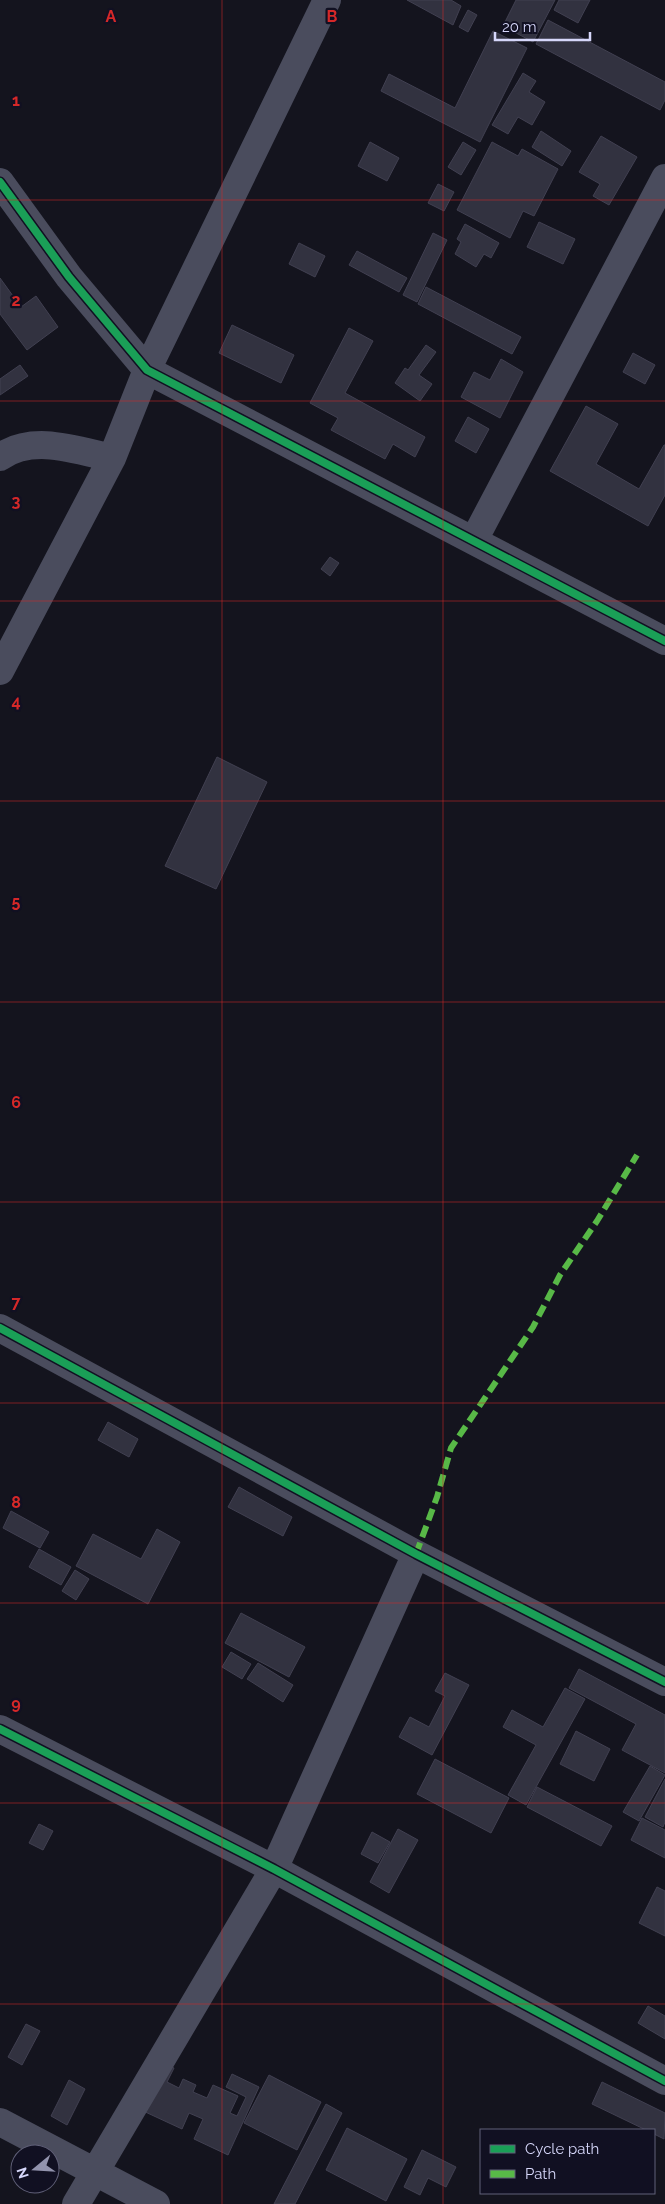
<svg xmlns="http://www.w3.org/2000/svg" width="665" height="2204" viewBox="0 0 665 2204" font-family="Raleway,sans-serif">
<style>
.building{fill:#323240;stroke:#414051}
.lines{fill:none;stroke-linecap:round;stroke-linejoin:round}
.minor{stroke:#4a4c5d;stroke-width:28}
.quiet{stroke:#58b947;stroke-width:6;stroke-dasharray:12 6;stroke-linecap:butt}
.cycleway-casing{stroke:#111022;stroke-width:11}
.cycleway{stroke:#1a9f57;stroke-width:8}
.grid{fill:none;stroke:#d62828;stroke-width:1;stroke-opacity:0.55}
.grid-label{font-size:16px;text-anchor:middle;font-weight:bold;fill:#d62828;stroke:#111022;stroke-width:4.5;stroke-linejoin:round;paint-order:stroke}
</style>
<rect width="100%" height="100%" fill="#14141e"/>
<path class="building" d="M407 0H451L461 6 453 25Z
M516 0H555L533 42 503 26Z
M559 0H590L578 23 554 10Z
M468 10 477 15 468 32 459 27Z
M548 20 665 82V100L660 110 536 44Z
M493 31 527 48 480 142 381 91 389 74 455 108Z
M523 73 536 81 529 92 545 102 532 125 518 117 508 134 492 125Z
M541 131 571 151 562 166 532 147Z
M601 136 637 157 609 205 593 196 600 184 579 172Z
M370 142 399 158 387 181 358 166Z
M463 142 476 150 461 175 448 167Z
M492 142 518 156 522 149 558 169 534 216 523 211 510 238 457 210Z
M438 184 454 192 444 211 428 203Z
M539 222 575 239 563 264 527 247Z
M465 224 499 243 491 258 484 254 476 267 455 254 461 242 457 239Z
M433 233 447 240 417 302 403 295Z
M299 243 325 256 315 277 289 264Z
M357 251 407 278 399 292 349 265Z
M0 278 21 307 36 296 58 327 27 350 0 314Z
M426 287 521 337 512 354 418 304Z
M232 325 294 355 281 383 219 353Z
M349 328 373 341 345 393 425 437 415 457 393 444 385 459 331 430 338 418 310 403Z
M426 345 436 352 419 375 432 384 420 401 395 383 405 368 408 370Z
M633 353 655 365 645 384 623 372Z
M501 359 523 372 500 418 461 397 474 372 490 380Z
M20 365 28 376 0 395V379Z
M586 406 618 424 596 464 639 489 664 445H665V495L648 526 550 471Z
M468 417 489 429 476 453 455 441Z
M330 557 339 563 330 576 321 569Z
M217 757 267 782 216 889 165 866Z
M108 1422 138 1439 129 1457 98 1440Z
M239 1487 292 1517 283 1536 228 1507Z
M11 1511 49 1532 40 1548 3 1528Z
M157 1529 180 1542 148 1604 76 1566 93 1534 141 1559Z
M39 1549 71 1567 61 1585 29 1567Z
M75 1570 89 1579 76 1600 62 1591Z
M241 1613 305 1647 289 1677 225 1643Z
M231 1652 251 1664 242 1679 222 1667Z
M258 1663 293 1685 283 1702 247 1679Z
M579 1669 665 1715V1773L622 1750 636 1724 569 1688Z
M445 1673 469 1685 432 1755 399 1737 410 1717 429 1727 445 1696 435 1691Z
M565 1688 585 1699 526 1805 508 1795 536 1745 503 1727 512 1710 543 1727Z
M576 1731 610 1749 594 1781 560 1764Z
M435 1759 509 1798 491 1833 417 1794Z
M650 1766 665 1775 639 1821 623 1812Z
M665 1779V1822L663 1827 645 1817Z
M537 1787 612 1826 601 1846 527 1807Z
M642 1818 665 1830V1858L631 1840Z
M39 1824 53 1831 43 1850 29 1843Z
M398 1829 418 1840 389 1893 370 1882Z
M372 1832 390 1842 378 1863 361 1854Z
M657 1887 665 1891V1936L639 1923Z
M648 2006 665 2016V2039L638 2023Z
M26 2024 40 2031 22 2065 8 2057Z
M163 2063 174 2068 167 2082 179 2088 183 2079 196 2085 193 2092 207 2098 213 2085 238 2096 230 2113 237 2116 246 2097 226 2087 232 2074 259 2087 228 2155 194 2139 203 2119 189 2113 182 2129 141 2110Z
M269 2075 321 2102 297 2150 244 2123Z
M69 2080 85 2089 67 2125 51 2116Z
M602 2082 665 2113 664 2139 654 2134V2130H646L592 2104Z
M326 2104 342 2113 295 2204H274Z
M347 2128 407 2159 386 2201 326 2170Z
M422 2150 456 2167 446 2187 428 2178 420 2195 404 2187Z"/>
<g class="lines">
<path class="minor" d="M0 182 69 277 147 370 665 641
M0 457C33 434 76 450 112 458
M474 540 665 178
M0 671 112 458 147 370 327 0
M0 1328 416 1554 665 1682
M0 1729 274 1869 665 2081
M0 2122 156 2204
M76 2204 274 1869 416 1554"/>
<path class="quiet" d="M416 1554 437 1497 451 1448 533 1327 560 1275 597 1221 637 1155"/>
<g class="cycleway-casing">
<path id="cycleway" d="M0 182 69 277 147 370 665 641
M0 1328 416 1554 665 1682
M0 1729 274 1869 665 2081"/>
</g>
<use href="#cycleway" class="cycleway"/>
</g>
<path class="grid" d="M222 0V2204M443 0V2204M0 200H665M0 401H665M0 601H665M0 801H665M0 1002H665M0 1202H665M0 1403H665M0 1603H665M0 1803H665M0 2004H665"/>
<g class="grid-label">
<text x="111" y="22">A</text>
<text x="332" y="22">B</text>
<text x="16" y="106">1</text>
<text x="16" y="306">2</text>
<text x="16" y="507">3</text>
<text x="16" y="707">4</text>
<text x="16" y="907">5</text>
<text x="16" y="1108">6</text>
<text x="16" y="1308">7</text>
<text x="16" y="1508">8</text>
<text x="16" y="1709">9</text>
</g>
<rect x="480" y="2129" width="175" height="65" fill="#111022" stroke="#606078"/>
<rect x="490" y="2145" width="25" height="8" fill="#1a9f57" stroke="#606078"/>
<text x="525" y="2154" font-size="15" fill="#d6d7fa">Cycle path</text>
<rect x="490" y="2170" width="25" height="8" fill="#58b947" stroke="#606078"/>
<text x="525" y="2179" font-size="15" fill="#d6d7fa">Path</text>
<g transform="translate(35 2169) rotate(252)"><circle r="24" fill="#111022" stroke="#606078"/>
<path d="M0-4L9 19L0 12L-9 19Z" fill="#9293ad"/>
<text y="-8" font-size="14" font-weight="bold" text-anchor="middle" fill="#d6d7fa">N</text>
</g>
<path d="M495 32v8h95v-8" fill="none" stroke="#d6d7fa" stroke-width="2.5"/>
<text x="502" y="32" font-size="15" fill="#d6d7fa" stroke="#111022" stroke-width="4" paint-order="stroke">20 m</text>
</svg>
